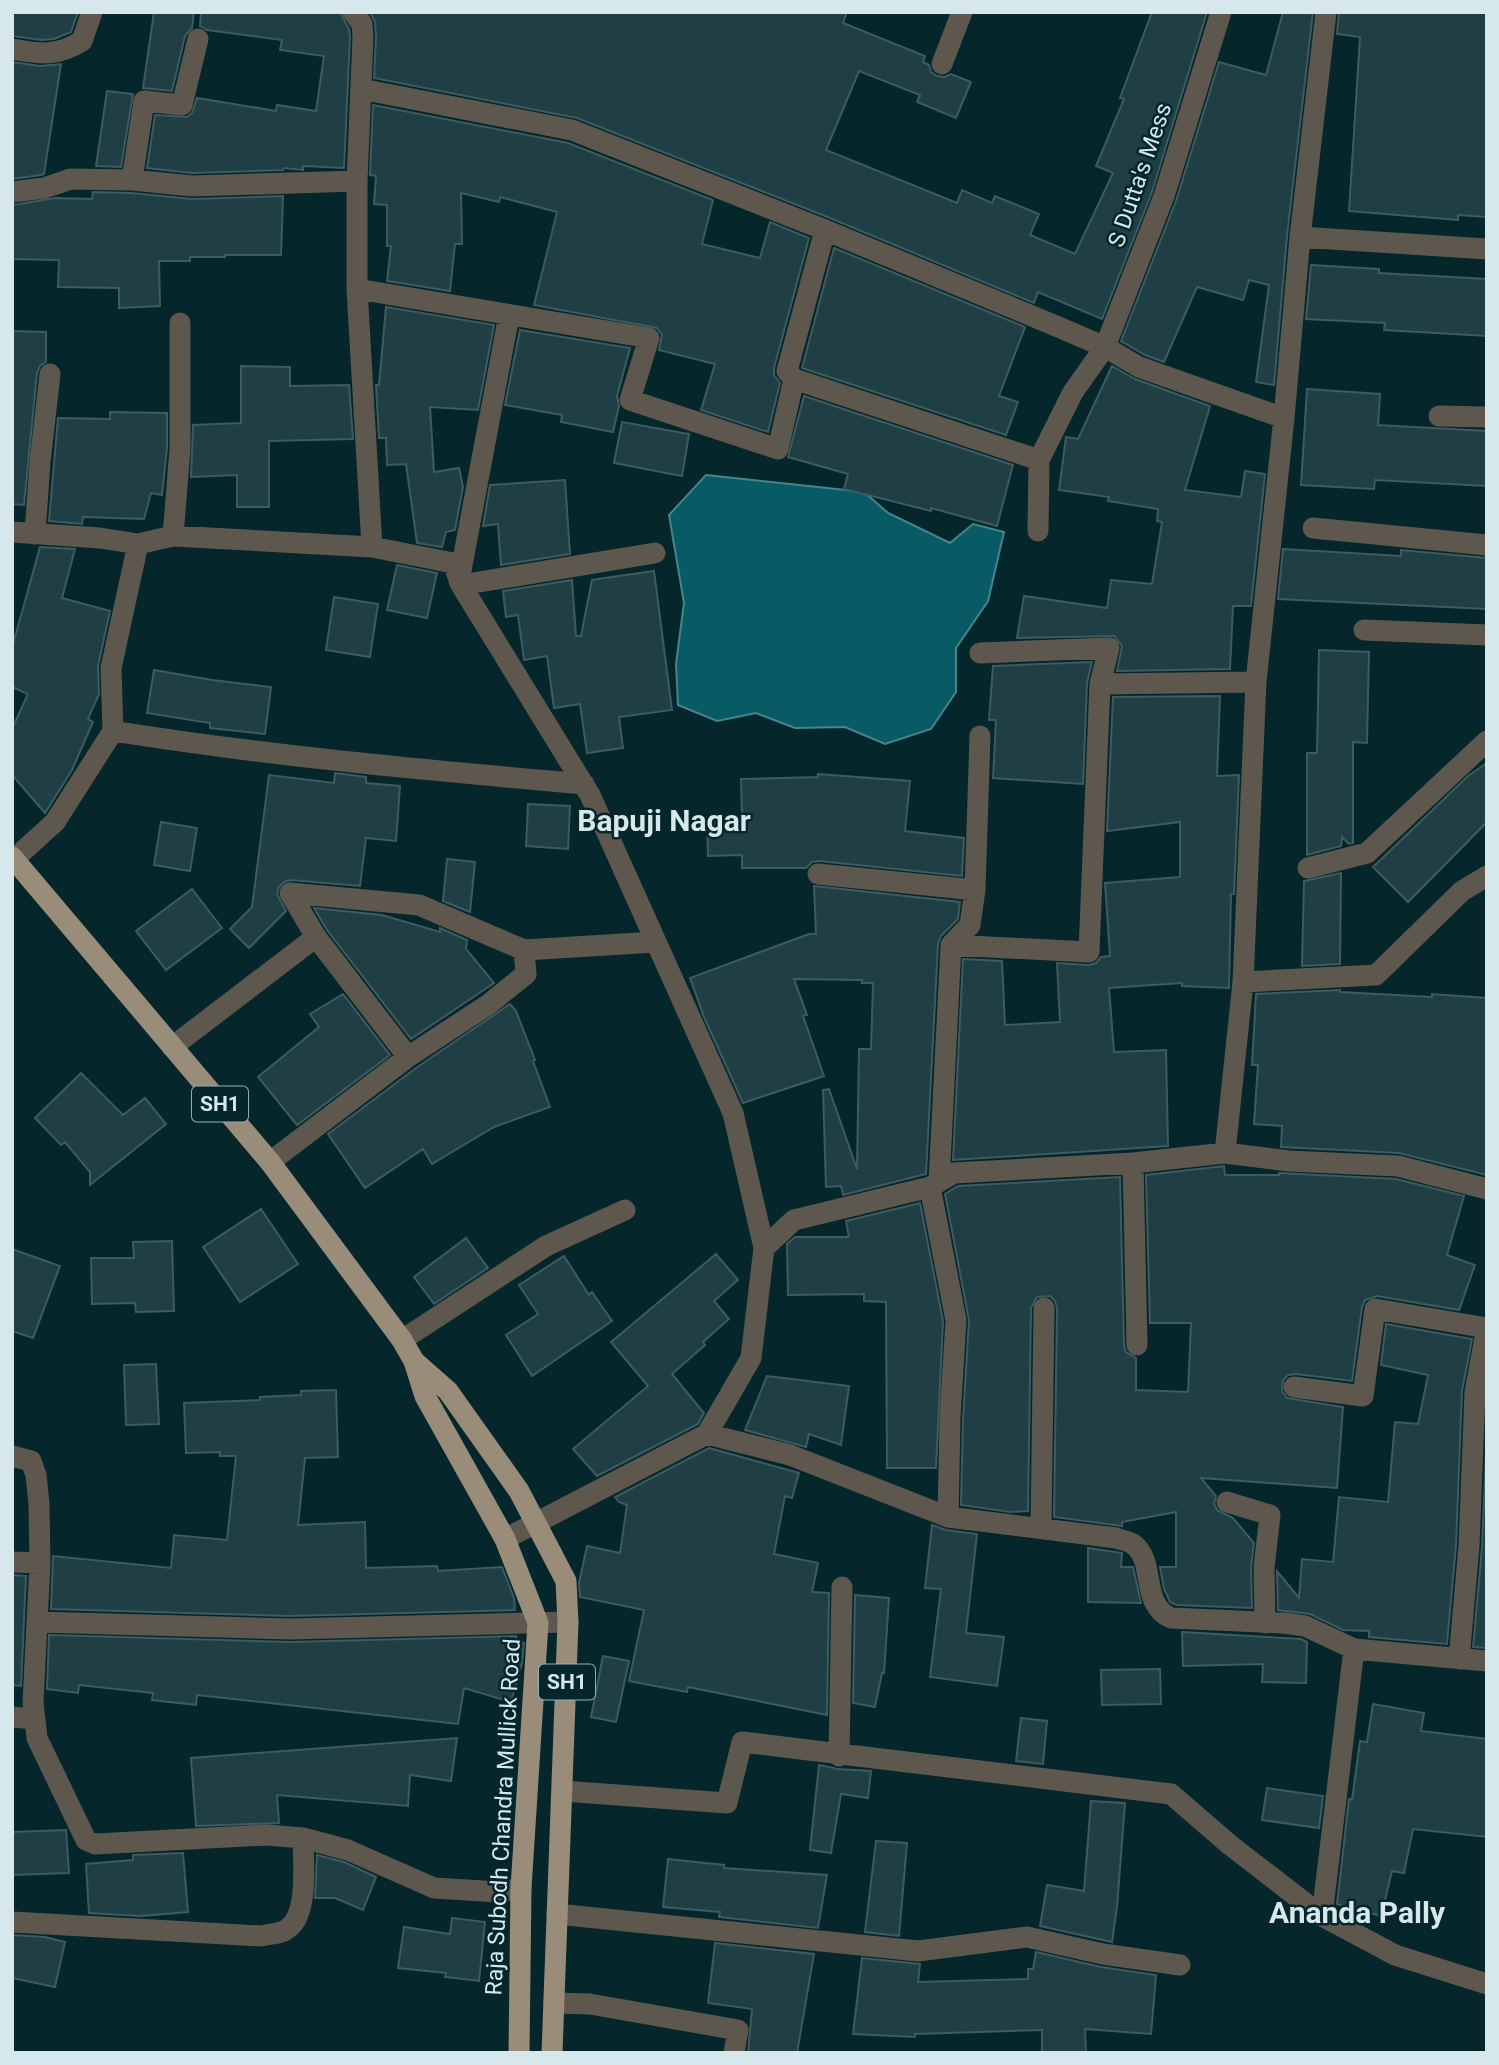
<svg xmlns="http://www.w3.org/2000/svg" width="1499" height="2065" viewBox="0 0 1499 2065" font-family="Roboto,sans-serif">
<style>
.water{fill:#085a65;stroke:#46858e;stroke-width:2}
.building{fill:#1f3f44;stroke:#3c5c61;stroke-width:2}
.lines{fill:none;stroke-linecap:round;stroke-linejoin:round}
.minor{stroke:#5d574d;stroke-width:21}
.major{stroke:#998c78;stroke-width:21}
.labels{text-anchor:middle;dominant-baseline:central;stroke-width:5;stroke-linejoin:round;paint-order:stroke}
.shield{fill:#05262b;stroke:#98aeb2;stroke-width:2}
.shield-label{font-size:21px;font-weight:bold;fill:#d7e8ec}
.street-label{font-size:23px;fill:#d7e8ec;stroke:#05262b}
.district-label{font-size:30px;font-weight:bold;fill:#d7e8ec;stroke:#05262b}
</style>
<rect width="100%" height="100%" fill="#05262b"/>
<path class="water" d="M706 475 864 492 888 513 950 543 973 524 1004 532 988 601 956 648V692L931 729 885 744 845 727 795 728 756 713 717 721 678 705 676 664 684 603 669 515Z"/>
<path class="building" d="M12 12H78L71 32 54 39 41 40 12 36Z
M154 12H194L192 28 185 36 172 91 143 88Z
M201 12H340L349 29 350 37 344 168 303 166V170L284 168 283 170 192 173 147 168 155 115 187 117 192 113 197 98 276 111 277 105 316 111 324 56 280 50 282 40 207 30 200 26Z
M370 12H847L843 23 925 56 923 62 929 65 931 72 937 76 945 77 951 74 971 82 956 118 917 102 920 95 859 71 826 150 957 203 962 190 992 203 995 196 1039 214 1030 235 1075 254 1113 173 1096 166 1124 99 1120 98 1152 12H1207L1152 192 1102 319 1038 292 1034 303 830 218 577 118 374 78 376 36 375 22Z
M1283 12H1313L1287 236 1274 385 1256 382 1269 285 1249 280 1243 300 1197 287 1164 362 1145 355 1121 341 1176 201 1219 62 1266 75Z
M1339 12H1487V217L1458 215V220L1349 211 1360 37 1337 34Z
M12 62 40 66 61 64 44 174 41 175 12 179Z
M107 91 133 94 121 167 96 166Z
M373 105 568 143 713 200 702 244 760 258 770 222 809 238 774 368V375L780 383 768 432 701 410 715 364 659 350 662 335 657 328 534 305 557 212 500 197 499 202 461 193 462 244H455L450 291 387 281 391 246H387V205L374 204 376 176 370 175Z
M93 192 131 193 192 199 283 196 281 255H225V257H190V261H159L160 306 119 308V288L58 287 59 260 12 259V205L55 198 92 199Z
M834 248 1025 327 999 396 1018 402 1006 435 802 368Z
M1311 265 1379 269V273L1487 279V336L1384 330 1385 323 1306 319Z
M386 307 494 325 478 410 430 407 434 472 459 468 463 487 455 530 446 532 442 547 417 543 406 464 387 465 386 438H379L376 385H379Z
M520 330 630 348 617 396 619 406 613 432 561 422 562 415 505 405Z
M12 331 46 332V362L40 366 37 373 24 505 12 504Z
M241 366 290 367V386L349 385 353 439 269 441V507H237V475L191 477 193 425 241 423Z
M1112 366 1135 379 1210 406 1185 490 1241 497 1245 471 1265 474 1251 606H1233L1230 669 1117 671 1122 646 1114 636 1017 638 1024 596 1107 608 1111 580 1152 584 1162 522 1157 521 1158 509 1108 501 1109 497 1059 490 1066 437 1078 439Z
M1307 389 1380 394 1378 425 1487 431V486L1375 480 1374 489 1301 485Z
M804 396 1013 465 997 526 931 508V511L844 489 848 474 788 457Z
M110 412 167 413V448L162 495 151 493 144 519 83 517 82 524 49 521 58 418 110 419Z
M622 422 689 434 682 476 614 463Z
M565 480 570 554 501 565 498 524 483 526 490 485Z
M40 547 75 549 62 598 110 611 98 666 99 694 88 719 93 722 72 770 45 813 12 775V729L28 694 12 687V648Z
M1283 549 1401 556V550L1487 558V609L1278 599Z
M397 565 437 573 427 618 387 610Z
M654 571 672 710 619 717 623 748 587 753 580 704 554 708 547 656 524 660 518 615 506 617 503 591 572 580 576 636H581L592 580Z
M334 597 378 604 370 657 326 650Z
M1319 650 1369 652 1367 743 1353 742V843L1349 844 1342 837 1341 846 1307 855V753H1317Z
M1092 662 1087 683 1083 784 993 778 996 720H989L993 666Z
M154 670 212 680 271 687 265 734 210 728V723L147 713Z
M1220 696 1217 776 1239 775 1234 894H1231L1229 988 1182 986V983L1109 988 1114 1052 1166 1050 1168 1146 953 1160 963 959 1002 961 1005 1025 1060 1022 1057 963 1089 965 1096 963 1101 957 1110 956 1105 883 1180 877V822L1107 831 1113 697Z
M1487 763V822L1408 902 1373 867 1468 776Z
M335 773 366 777V783L400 786 396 841 366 838 360 886 291 880 284 882 279 887 277 894 286 911 249 948 230 929 252 907 269 775 334 783Z
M818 774 910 781 905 831 964 838 962 876 819 861 812 862 806 868H742V855L708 856 707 817 742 816 741 779 818 777Z
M528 804 570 806 568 849 526 846Z
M161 822 197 828 190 871 154 865Z
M447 859 475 862 470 912 443 901Z
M1341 873 1340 964 1302 966 1304 881Z
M814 886 960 902 958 919 941 936 938 944 926 1174 843 1195 841 1186 826 1187 823 1090 829 1089 857 1169 859 1049H871L873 983H862V980L794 979 807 1015 803 1016 824 1076 743 1103 704 1017 690 978 809 934H816Z
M192 889 222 928 166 970 136 931Z
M314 908 382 915 440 932V928L467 940 466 949 494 983 411 1039 327 930Z
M1340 990V992L1432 997V994L1487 998V1175L1399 1153 1281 1147 1282 1126 1254 1124 1258 1065H1252L1256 994Z
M343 994 390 1055 297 1125 258 1077 319 1027 310 1014Z
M510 1004 516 1011 535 1060 533 1061 550 1107 494 1127 432 1164 423 1149 365 1188 328 1134 416 1068Z
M81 1073 123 1115 145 1098 166 1124 90 1185V1172L65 1142 61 1145 35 1118Z
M1224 1166 1225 1175H1279V1173L1396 1179 1464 1196 1447 1255 1475 1265 1459 1310 1377 1296 1365 1300 1362 1307 1352 1381 1296 1374 1288 1375 1283 1380 1282 1391 1287 1398 1343 1407 1337 1488 1201 1478 1216 1496 1214 1504 1217 1510 1233 1518 1254 1543 1251 1567 1252 1608 1177 1605 1170 1602 1164 1589 1160 1567H1176V1512L1122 1522V1526L1054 1517 1057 1308 1055 1301 1050 1296 1037 1297 1031 1308 1028 1511 1010 1512 961 1505 963 1419 969 1320 945 1194 958 1186 1120 1177 1124 1345 1126 1352 1136 1358V1390L1188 1392 1191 1323H1150L1146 1175Z
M920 1203 943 1321 936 1468H887L886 1302 864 1301V1294L788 1295 787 1244 795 1237H849L846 1221Z
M261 1209 298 1264 240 1302 203 1247Z
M466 1238 488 1268 434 1304 414 1277Z
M172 1241 174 1311 136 1312 135 1303 92 1304 91 1258H134L133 1242Z
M12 1249 60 1266 33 1338 12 1331Z
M716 1254 738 1280 714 1301 729 1319 703 1342 705 1345 672 1374 704 1413 698 1424 597 1476 573 1449 648 1386 611 1342Z
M564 1256 589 1295 592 1292 612 1321 532 1376 506 1335 538 1314 519 1285Z
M1386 1324 1472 1339 1462 1391 1456 1545 1447 1644 1369 1637V1631L1343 1630 1310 1614 1278 1610 1277 1571 1299 1598 1302 1559 1333 1562 1339 1497 1388 1502 1395 1422 1418 1424 1428 1375 1381 1365Z
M156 1364 159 1424 126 1425 124 1365Z
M767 1376 849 1386 841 1445 809 1434 806 1447 745 1430Z
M336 1390 338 1457 305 1458 298 1525 365 1522 366 1568 437 1566 438 1571 502 1567 514 1598 515 1610 290 1616 51 1609 53 1556 171 1568 174 1535 227 1540 236 1456H220V1452L186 1453 184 1403 260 1400V1397L301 1395V1391Z
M1487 1428V1648L1473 1647 1482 1547Z
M709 1448 799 1473 792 1498 785 1496 774 1554 818 1563 812 1592 829 1593 827 1715 688 1687 687 1692 629 1681 644 1610 580 1597 579 1583 587 1546 620 1553 627 1505 619 1502 615 1497Z
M932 1525 946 1530 977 1534 966 1633 1004 1637 997 1686 930 1677 941 1589 925 1588Z
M1088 1548 1122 1553 1121 1567H1133L1141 1603 1088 1602Z
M12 1575 26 1576 21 1686 12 1685Z
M855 1595 889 1598 884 1673H882L875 1707 853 1703Z
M1182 1632 1301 1639 1307 1642 1306 1683 1262 1682 1263 1664 1183 1666Z
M49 1635 290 1642 516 1636 517 1641 524 1643 522 1663 511 1702 464 1688 458 1724 197 1695 196 1705 152 1700 153 1693 79 1685 78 1693 47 1689Z
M603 1656 629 1661 616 1722 591 1717Z
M1160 1669 1161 1704 1102 1705 1101 1670Z
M1373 1704 1424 1713 1421 1731 1487 1739V1837L1413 1829 1404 1873 1392 1871 1381 1916 1337 1904 1349 1799 1352 1800 1360 1741 1367 1742Z
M1021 1718 1047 1721 1043 1764 1016 1761Z
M457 1738 451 1781 410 1775 408 1806 277 1795 279 1823 196 1826 191 1758Z
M819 1765 838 1769 871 1771 868 1798 841 1794 831 1853 810 1850Z
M1267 1788 1323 1796 1319 1828 1262 1820Z
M1091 1801 1125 1803 1117 1907 1112 1942 1040 1926 1047 1885 1084 1891Z
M66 1830 69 1873 12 1875V1832Z
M876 1841 907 1843 899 1936 865 1932Z
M183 1853 188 1912 141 1916 89 1913 86 1864 133 1860V1855Z
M317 1855 344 1862 376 1877 363 1910 335 1898H315Z
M668 1859 724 1865V1868L827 1875 818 1928 719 1917 720 1912 663 1907Z
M452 1918 485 1922 479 1981 445 1977 446 1973 398 1968 404 1927 450 1934Z
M12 1935 45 1937 65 1942 55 1987 12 1978Z
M715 1943 814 1954 797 2053H748L752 2009 708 2003Z
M1036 1952 1101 1967 1156 1975 1151 2034 1085 2029 1086 2053H1042V2030L915 2034V2037L853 2034 862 1958 920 1964 918 1982 1028 1979V1969H1033Z"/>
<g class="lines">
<path class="minor" d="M353 12 362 24 363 37 357 181V289L372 547
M12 49C41 54 56 57 82 41L92 12
M942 64 962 12
M361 89 572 130 825 230 1056 326 1105 347 1139 367 1284 418
M132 180 144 101 182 105 198 39
M12 192 44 188 71 179 132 180 192 186 357 181
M1300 237 1487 249
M357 289 649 338 630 400 778 449 794 379 787 371 825 230
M794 379 1039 460 1038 531
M1439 416 1487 417
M1039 460 1073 392 1105 347 1164 196 1221 12
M1313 528 1487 545
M12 532 100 538 138 544 173 536 372 547 453 563 461 585 590 795 733 1113 764 1248
M35 534 40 462 50 374
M173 536 180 449V323
M459 581 509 315
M461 585 655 553
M1364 630 1487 635
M1100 684 1256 682
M113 731C269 756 426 770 584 784
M12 861 55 822 113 731 111 668 138 544
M1308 868 1367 853 1487 741
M818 874 975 890
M951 945 1089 952 1100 684 1109 648 980 653
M1243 982 1376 975 1462 891 1487 876
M172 1047 316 937
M408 1057 316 937 290 893 419 905 524 950 656 942
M1225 1153 1289 1161 1398 1166 1487 1189
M270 1162 408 1057 489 1004 526 974 524 950
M1133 1163 1137 1345
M939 1182 951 945 970 925 975 890 980 736
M930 1187 956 1320 950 1418 948 1517
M402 1340 546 1246 625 1210
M1294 1387 1363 1396 1375 1309 1487 1328
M707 1434 790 1455 948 1517 1116 1538C1121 1540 1128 1541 1133 1544 1157 1562 1139 1603 1171 1618L1284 1623 1305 1626 1354 1649 1487 1661
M12 1456 31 1461 36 1475 39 1504 40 1563
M1227 1502 1270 1515 1264 1567 1265 1623
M1041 1528 1044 1308
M505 1539 707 1434 751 1358 764 1248 794 1220 930 1187 954 1173 1133 1163 1225 1153 1243 982 1256 682 1284 418 1300 237 1326 12
M12 1562 40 1563 37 1622
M1459 1659 1469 1546 1475 1392 1487 1327
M12 1717 34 1719
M839 1756 842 1587
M563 1791 727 1803 742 1742 1171 1794 1230 1845 1322 1916 1395 1955 1487 1984
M521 1888 500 1892 434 1888 348 1850 303 1838 267 1835 95 1844 86 1840 37 1738 33 1702 37 1622 290 1629 568 1622
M557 1914 918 1951 1027 1937 1103 1954 1180 1965
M1322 1916 1354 1649
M12 1922 262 1936C269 1934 277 1934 284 1931 310 1919 303 1862 303 1838
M554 2003 590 2004 738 2030 734 2053"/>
<path class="major" d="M12 857 270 1162 402 1340 414 1361 425 1396 505 1539 538 1623 521 1888 519 2053
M414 1361 448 1391 519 1491 566 1581 568 1622 552 2053"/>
</g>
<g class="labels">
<g class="shield">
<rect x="192" y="1086.5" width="56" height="35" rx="5"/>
<rect x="539" y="1664.5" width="56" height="35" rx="5"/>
</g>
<g class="shield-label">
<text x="220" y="1104">SH1</text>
<text x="567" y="1682">SH1</text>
</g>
<g class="street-label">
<text transform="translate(1140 175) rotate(-71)">S Dutta's Mess</text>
<text transform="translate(503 1817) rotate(-87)">Raja Subodh Chandra Mullick Road</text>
</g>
<g class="district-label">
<text x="664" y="820">Bapuji Nagar</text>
<text x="1357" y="1912">Ananda Pally</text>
</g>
</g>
<rect width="1499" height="2065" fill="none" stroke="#d7e8ec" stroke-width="28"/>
</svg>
